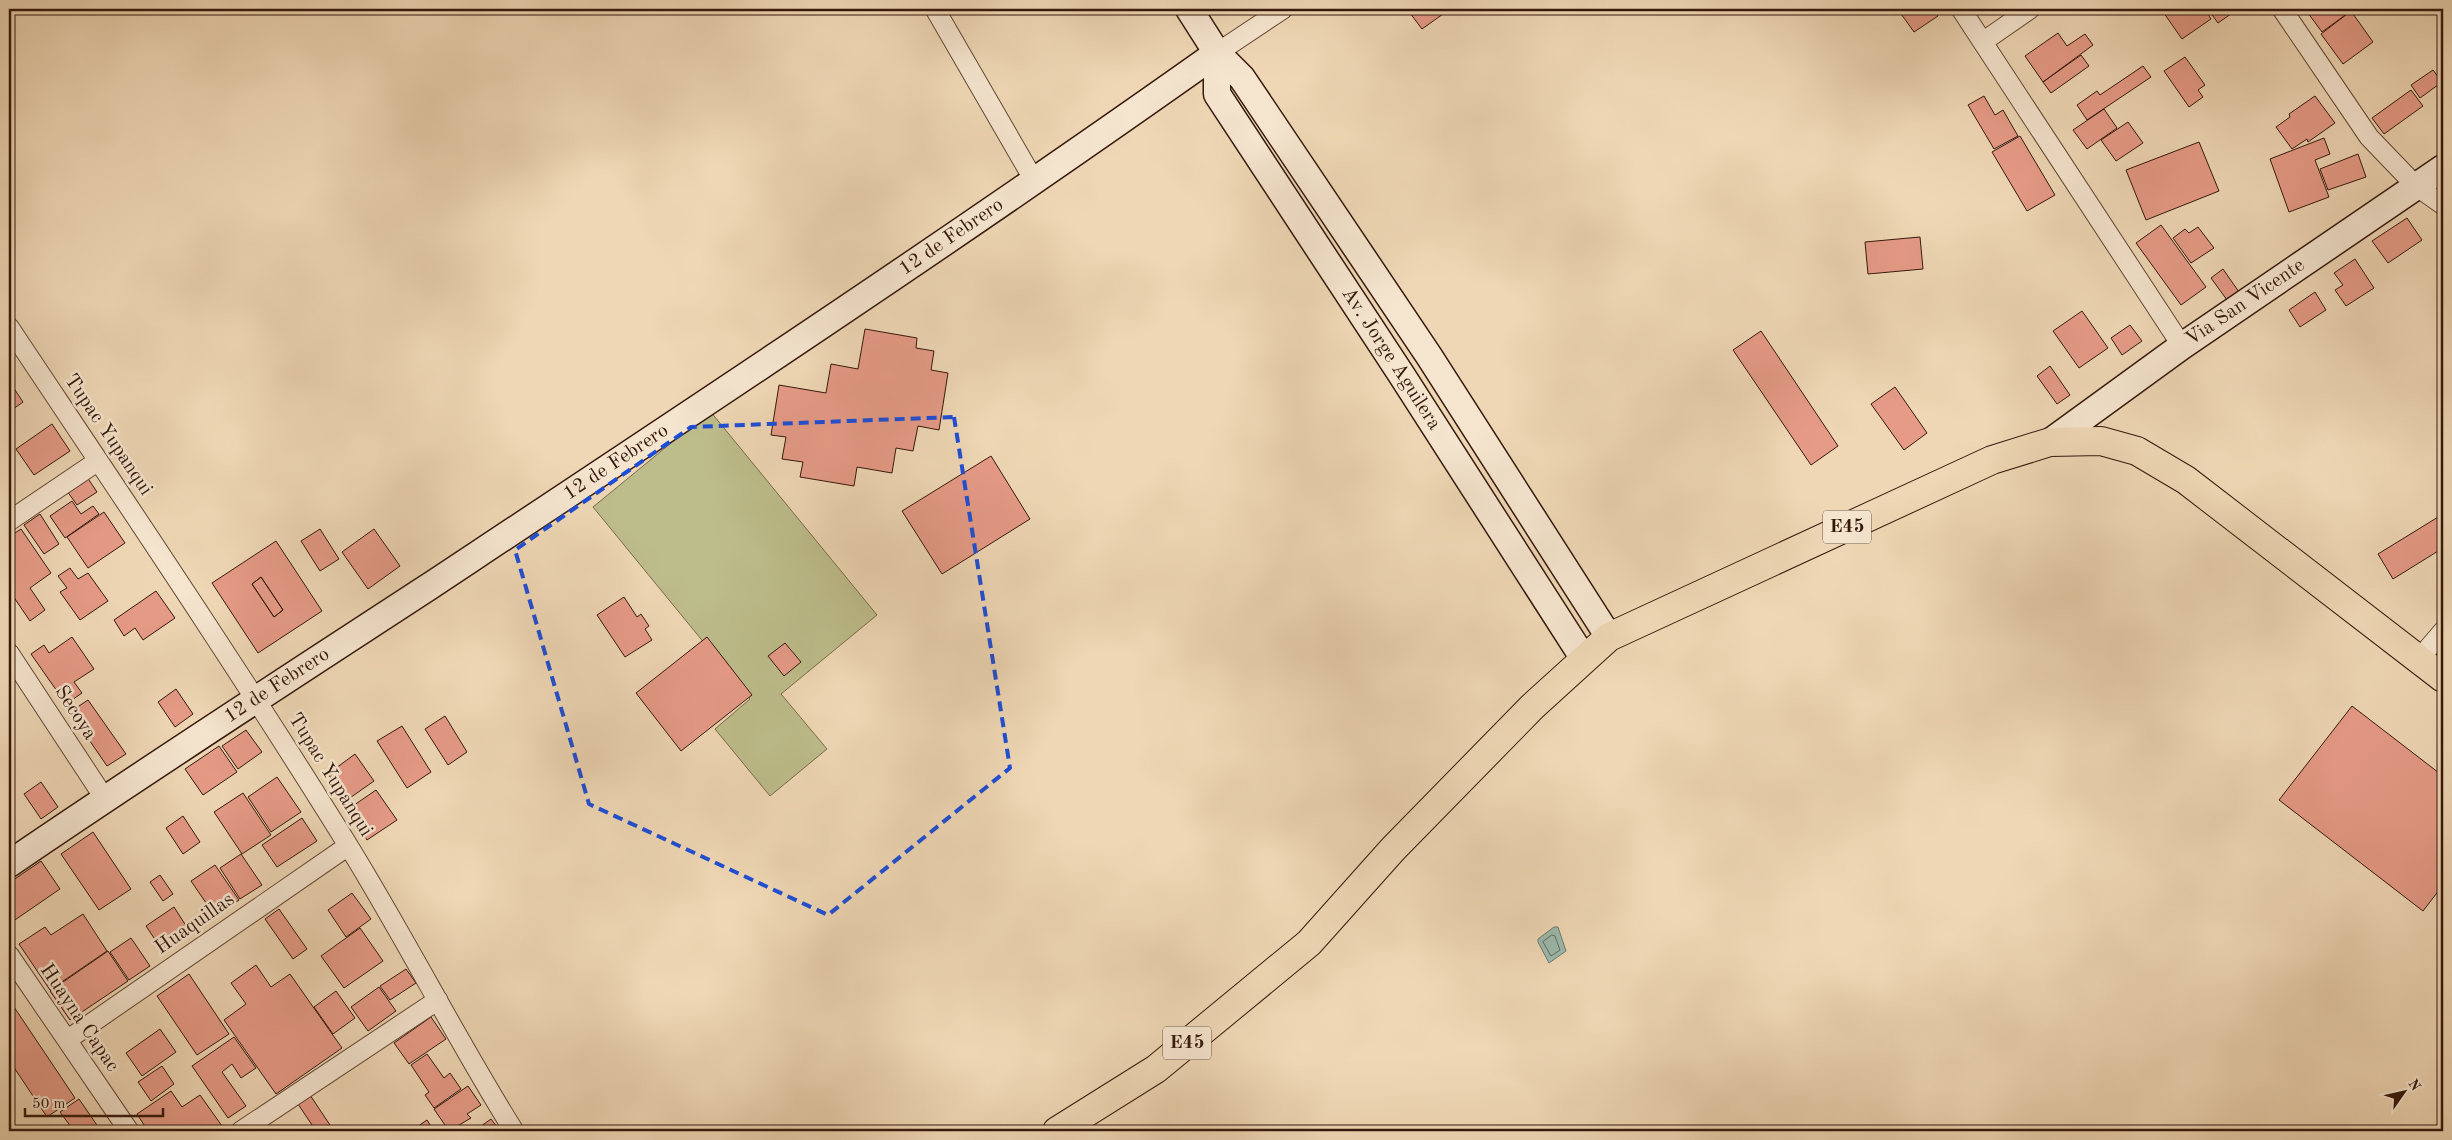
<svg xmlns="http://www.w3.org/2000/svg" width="2452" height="1140" viewBox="0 0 2452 1140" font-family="'Old Standard TT',serif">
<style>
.green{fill:#bdbd8b;stroke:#796a4c}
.water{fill:#9abaae;stroke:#72796d}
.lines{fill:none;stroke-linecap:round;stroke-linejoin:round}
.shore{stroke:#68695d;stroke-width:1}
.building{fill:#e69b87;stroke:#35180c;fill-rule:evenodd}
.street-casing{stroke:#644836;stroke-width:21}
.secondary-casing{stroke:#35180c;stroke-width:29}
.primary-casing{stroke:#35180c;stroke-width:30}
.street{stroke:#f5e5cf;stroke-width:19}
.secondary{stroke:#f5e5cf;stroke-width:26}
.primary{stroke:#efd7b5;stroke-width:28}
.marked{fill:none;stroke:#1d4ed8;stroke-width:4;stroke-dasharray:10 6;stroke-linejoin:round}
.labels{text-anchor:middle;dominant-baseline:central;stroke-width:5;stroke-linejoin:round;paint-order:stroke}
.shield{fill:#f5e5cf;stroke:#6f5646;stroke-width:1}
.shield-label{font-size:19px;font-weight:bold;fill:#35180c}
.street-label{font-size:20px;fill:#35180c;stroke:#f5e5cf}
</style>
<rect width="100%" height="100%" fill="#efd7b5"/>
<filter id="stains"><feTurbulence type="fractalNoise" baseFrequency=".004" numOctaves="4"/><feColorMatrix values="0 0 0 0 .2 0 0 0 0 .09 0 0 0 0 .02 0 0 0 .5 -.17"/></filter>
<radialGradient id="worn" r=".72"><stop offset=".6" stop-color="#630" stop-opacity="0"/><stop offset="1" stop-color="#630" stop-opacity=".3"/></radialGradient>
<path class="green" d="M710 411 877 615 781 694 827 749 770 796 715 729 750 699 593 507Z"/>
<path class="water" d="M1554 927H1558L1566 951 1549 963 1538 942V939Z"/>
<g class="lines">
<path class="shore" d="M1552 935 1555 936 1560 950 1551 956 1543 942Z"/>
</g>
<path class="building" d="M1407 9H1450L1422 29Z
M1902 9H1933L1938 16 1914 32 1899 11Z
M2161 9H2205L2211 19 2182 39Z
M2208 9H2238L2218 23Z
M2305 9H2345L2348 13 2322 32Z
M2351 11 2373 42 2343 64 2321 34Z
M2058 33 2067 46 2085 34 2093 45 2043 82 2025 56Z
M2081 55 2089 66 2051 93 2043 82Z
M2185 57 2205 85 2198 90 2203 97 2189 107 2164 71Z
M2143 66 2151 77 2087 120 2077 105 2097 91 2100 95Z
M2433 70 2442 82 2420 98 2411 85Z
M2443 70V83L2437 74Z
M2411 90 2423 106 2384 134 2372 118Z
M1984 96 1995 115 2003 110 2018 136 1994 149 1968 105Z
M2315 96 2335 123 2308 142 2307 139 2292 149 2276 127 2290 117 2289 114Z
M2104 109 2117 128 2087 149 2073 130Z
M2128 122 2143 143 2116 161 2101 140Z
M2020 136 2055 195 2027 211 1992 152Z
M2324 138 2330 154 2315 160 2329 197 2289 212 2270 159Z
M2199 142 2219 191 2146 220 2126 170Z
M2358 154 2366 177 2328 190 2320 169Z
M2407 218 2422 240 2388 263 2372 241Z
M2161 225 2206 287 2181 305 2136 243Z
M2198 227 2214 248 2191 263 2173 238 2185 229 2189 233Z
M1920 237 1923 269 1868 274 1865 242Z
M2355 259 2374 288 2346 306 2335 290 2343 285 2334 273Z
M2223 269 2239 292 2227 300 2211 278Z
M2315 292 2326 310 2300 327 2289 310Z
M2082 311 2108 348 2079 368 2053 331Z
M2130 325 2142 341 2122 355 2111 338Z
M865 329 917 338 916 348 934 351 931 370 948 373 939 430 918 426 913 451 896 448 892 473 857 467 854 486 800 477 803 462 782 459 786 437 771 435 779 385 826 393 831 364 858 369Z
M1761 331 1838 446 1811 465 1733 350Z
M2050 366 2070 395 2057 404 2037 376Z
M9 381 23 402 9 412Z
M1895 387 1927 433 1904 450 1871 404Z
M52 424 70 451 34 475 16 449Z
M991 456 1030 519 942 574 902 511Z
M87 477 97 492 77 505 67 491Z
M72 501 81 514 93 506 99 514 65 538 50 516Z
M104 512 125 543 88 568 67 537Z
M40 514 59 544 44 554 24 525Z
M2443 514V548L2393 579 2378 554Z
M21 529 51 573 30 588 45 610 30 621 13 596 9 599V537Z
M320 529 339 559 320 571 301 541Z
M374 529 400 566 368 589 342 552Z
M276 541 322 611 258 653 212 583ZM261 577 283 610 274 617 252 584Z
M70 568 78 579 88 573 108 601 80 620 60 592 67 588 58 576Z
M261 577 283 610 274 617 252 584Z
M156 591 175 618 143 640 135 628 124 636 114 620Z
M624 597 637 617 641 614 649 626 645 629 652 640 625 657 597 615Z
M72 637 94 669 74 682 82 693 66 704 31 654 44 645 49 653Z
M707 637 752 695 681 751 636 693Z
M785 643 801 662 784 676 768 656Z
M176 689 193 714 175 727 158 702Z
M88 700 126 754 107 766 70 712Z
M2352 706 2443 776V885L2423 911 2279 800Z
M445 716 467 752 448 765 425 729Z
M402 726 431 772 407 788 377 741Z
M246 730 262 752 238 769 222 746Z
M219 746 237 772 203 795 185 769Z
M355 754 374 781 347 800 328 774Z
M277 777 301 812 271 832 248 797Z
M41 782 58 807 41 819 24 794Z
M376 790 397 820 367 840 347 810Z
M243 793 271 835 242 854 214 812Z
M183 816 200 842 183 854 166 828Z
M302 818 317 841 277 867 262 845Z
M93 832 131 889 99 910 61 854Z
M241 854 262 885 240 899 220 868Z
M41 861 60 889 9 924V883Z
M215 865 239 900 215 916 191 881Z
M160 875 173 894 163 901 150 882Z
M352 893 371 919 346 937 328 910Z
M174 907 190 932 162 950 146 926Z
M279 909 307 949 293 959 265 919Z
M83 914 107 951 50 990 19 944 45 927 51 935Z
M360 928 383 961 344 988 321 956Z
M131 938 150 966 129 980 110 952Z
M108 951 128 981 70 1020 50 991Z
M256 965 271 987 290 974 342 1048 276 1094 224 1020 246 1004 231 983Z
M406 969 416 983 390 1000 380 986Z
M189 974 229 1034 197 1055 157 996Z
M379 987 396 1011 368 1031 351 1007Z
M336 991 355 1018 333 1034 314 1007Z
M14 1007 75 1098 47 1117 9 1060V1011Z
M431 1017 446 1039 409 1064 394 1043Z
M160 1029 176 1052 142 1076 126 1053Z
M234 1037 256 1068 241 1078 232 1064 222 1072 246 1106 228 1118 192 1066Z
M427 1054 444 1078 450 1073 461 1089 434 1108 425 1095 429 1092 411 1065Z
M162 1066 174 1084 151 1101 138 1082Z
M468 1086 481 1105 467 1114 471 1118 449 1131 434 1109Z
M171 1091 182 1107 200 1095 222 1126 215 1131H148L137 1114Z
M310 1095 334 1131H316L298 1104Z
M79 1099 101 1131H74L60 1112Z
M491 1119 500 1131H474Z
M427 1120 434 1131H411Z"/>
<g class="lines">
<g class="street-casing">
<path id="street" d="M935 9 1035 182
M1961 9 2182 346
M2282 9 2369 137 2416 186 2443 205
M1984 41 2030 9
M1217 53 1283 9
M9 327C123 498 238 668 346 842 405 937 455 1037 514 1131
M9 521 98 461
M9 653 105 799
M2419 659 2443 631
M9 955 129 1131
M67 1040 348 846
M241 1131 438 1000"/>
</g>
<g class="secondary-casing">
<g id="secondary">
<path d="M1189 9 1217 53 1242 78 1429 356 1609 637"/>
<path id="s1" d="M1217 53V94L1401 374 1584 659"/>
<path id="s2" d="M2050 442 2182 346 2443 168"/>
<path id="s3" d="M9 864C148 769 289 678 430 586 694 411 959 236 1217 53"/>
</g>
</g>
<g class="primary-casing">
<path id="primary" d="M1057 1131 1156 1069 1309 943 1393 849 1532 707 1609 637 1992 460 2050 442 2101 441 2137 451 2186 480 2443 678"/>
</g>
<use href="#street" class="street"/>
<use href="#secondary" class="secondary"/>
<use href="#primary" class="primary"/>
</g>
<path class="marked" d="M954 417 1010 768 828 915 589 804 515 550 691 427Z"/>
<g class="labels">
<g class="shield">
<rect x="1823" y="510.5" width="48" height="33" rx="4"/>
<rect x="1163" y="1026.5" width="48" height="33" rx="4"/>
</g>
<g class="shield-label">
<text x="1847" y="527">E45</text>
<text x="1187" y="1043">E45</text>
</g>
<g class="street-label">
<text stroke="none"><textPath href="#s3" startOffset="1132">12 de Febrero</textPath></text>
<text stroke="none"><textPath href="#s2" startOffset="240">Via San Vicente</textPath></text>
<text stroke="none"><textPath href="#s1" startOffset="358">Av. Jorge Aguilera</textPath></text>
<text transform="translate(108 435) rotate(56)">Tupac Yupanqui</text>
<text stroke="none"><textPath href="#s3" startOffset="728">12 de Febrero</textPath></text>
<text stroke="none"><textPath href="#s3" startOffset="322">12 de Febrero</textPath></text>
<text transform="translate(75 713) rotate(57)">Secoya</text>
<text transform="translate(330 775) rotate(58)">Tupac Yupanqui</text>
<text transform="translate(195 924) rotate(-35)">Huaquillas</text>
<text transform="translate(79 1018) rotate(56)">Huayna Capac</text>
</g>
</g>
<rect width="2452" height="1140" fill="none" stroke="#efd7b5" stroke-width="30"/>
<rect x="10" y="10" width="2432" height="1120" fill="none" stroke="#35180c" stroke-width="2.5"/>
<rect x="15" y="15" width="2422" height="1110" fill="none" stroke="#35180c"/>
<g transform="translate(2404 1092) rotate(56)" stroke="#f5e5cf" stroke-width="4" paint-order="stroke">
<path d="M0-4L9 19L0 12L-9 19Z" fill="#35180c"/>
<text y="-8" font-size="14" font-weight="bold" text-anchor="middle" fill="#35180c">N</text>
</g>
<path d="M25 1108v8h138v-8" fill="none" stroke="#35180c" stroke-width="2.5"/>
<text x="32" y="1108" font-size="15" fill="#35180c" stroke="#f5e5cf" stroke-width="4" paint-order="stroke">50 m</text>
<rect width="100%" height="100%" filter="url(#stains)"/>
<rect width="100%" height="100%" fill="url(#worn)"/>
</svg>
